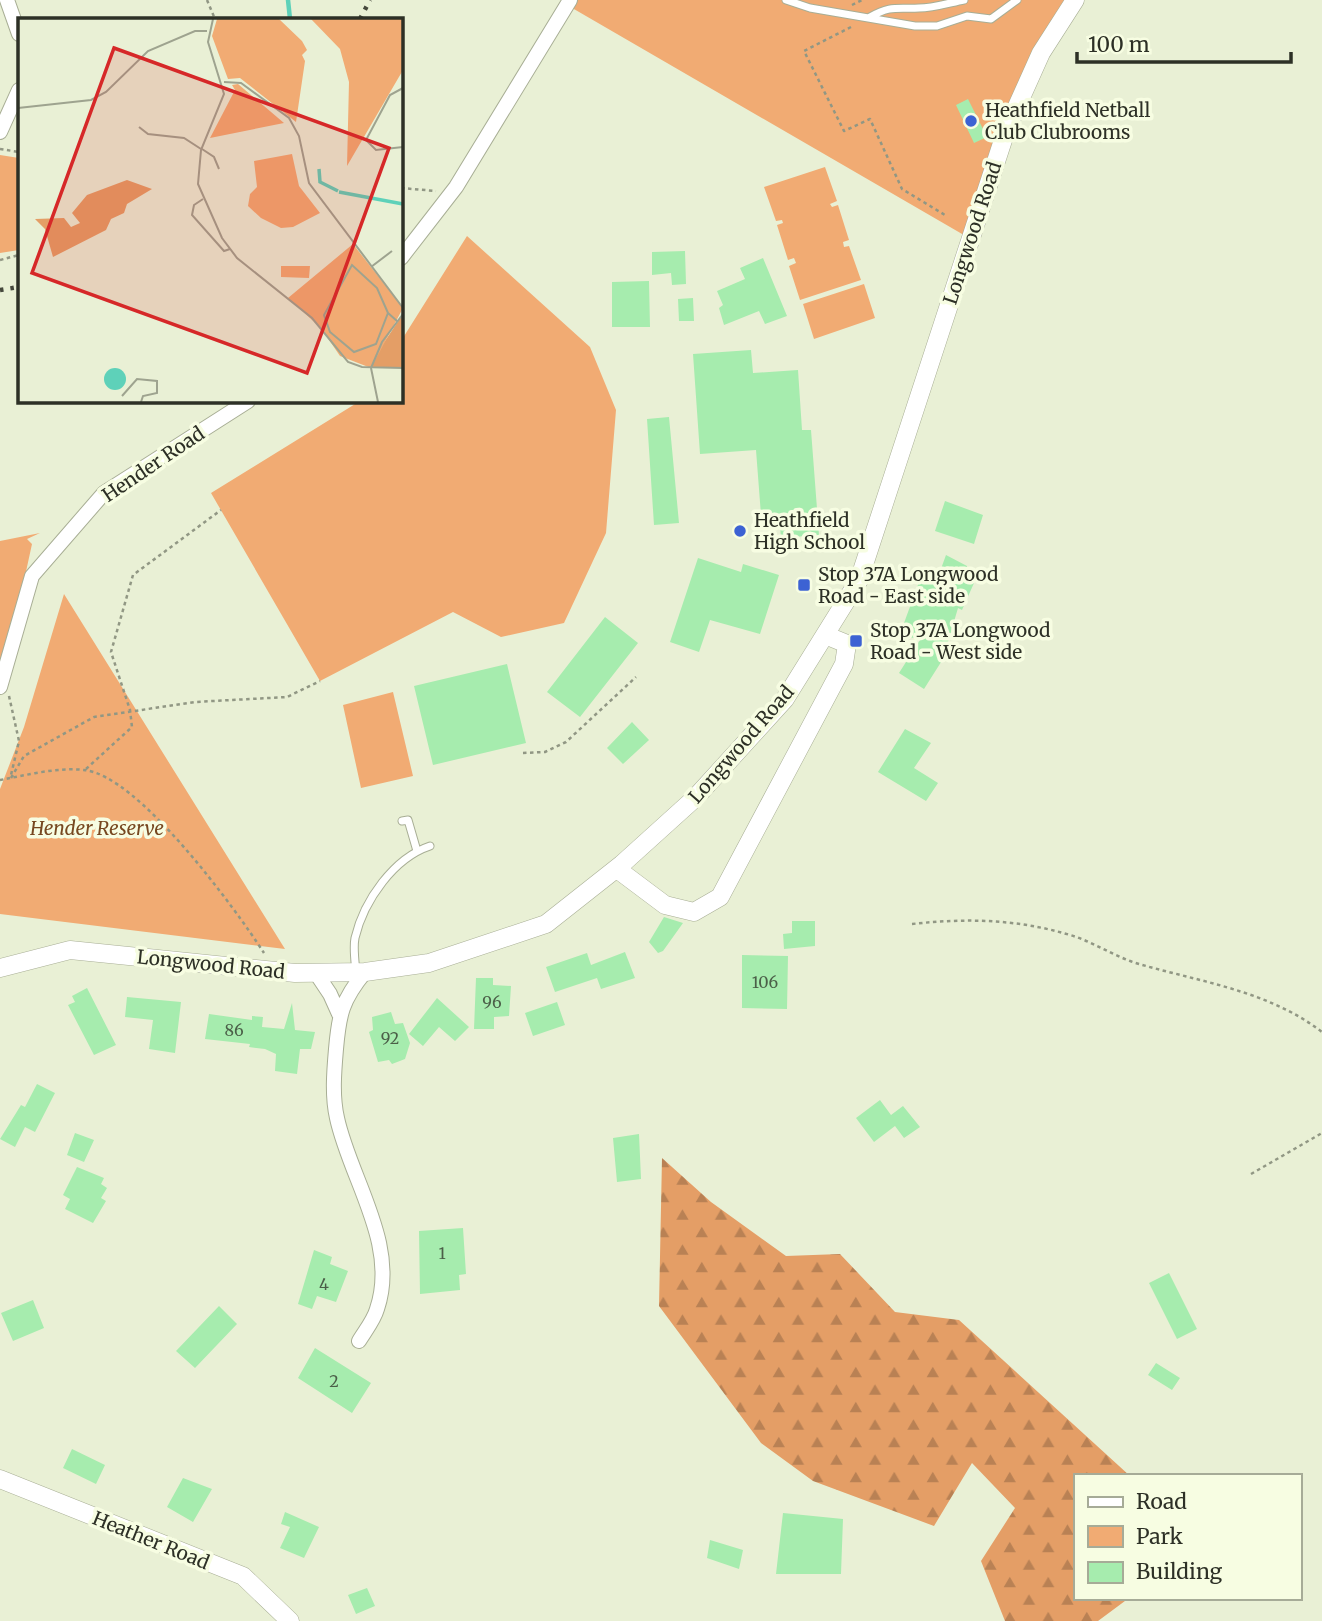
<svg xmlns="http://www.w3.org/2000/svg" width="1322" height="1621" viewBox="0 0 1322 1621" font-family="Merriweather,serif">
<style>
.forest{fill:url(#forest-firs)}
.green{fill:#f1ab73}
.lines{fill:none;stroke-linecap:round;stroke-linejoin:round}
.stream{stroke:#5ed1b9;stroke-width:4.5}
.building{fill:#a6ecae}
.service-casing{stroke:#a8ae95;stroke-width:9}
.minor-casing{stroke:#a8ae95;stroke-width:16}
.tertiary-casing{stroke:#a8ae95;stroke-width:19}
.path{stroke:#919784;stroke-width:2.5;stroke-dasharray:3.5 3.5;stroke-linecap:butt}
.service{stroke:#fff;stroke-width:7}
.minor{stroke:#fff;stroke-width:14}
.tertiary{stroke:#fff;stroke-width:18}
.rail{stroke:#45483c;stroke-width:4.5;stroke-dasharray:3.5 7;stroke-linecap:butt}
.poi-dot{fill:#3c62d3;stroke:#f7fde2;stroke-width:2.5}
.labels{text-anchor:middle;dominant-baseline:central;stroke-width:7;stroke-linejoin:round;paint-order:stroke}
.number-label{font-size:16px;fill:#4b5f48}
.poi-label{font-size:19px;fill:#2d3026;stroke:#f7fde2;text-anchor:start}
.street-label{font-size:19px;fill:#2d3026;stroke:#f7fde2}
.park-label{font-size:19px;font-style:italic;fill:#774820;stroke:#f7fde2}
.inset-river{fill:none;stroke:#5ed1b9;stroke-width:3.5}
.inset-road{fill:none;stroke:#9ea38f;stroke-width:2}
.view{fill:#d62828;fill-opacity:0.15;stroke:#d62828;stroke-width:3.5}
.inset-edge{fill:none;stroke:#2d3026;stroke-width:3.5}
</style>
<defs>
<pattern id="forest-firs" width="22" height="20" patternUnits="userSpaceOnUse" patternTransform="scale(1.75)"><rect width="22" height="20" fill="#e49e66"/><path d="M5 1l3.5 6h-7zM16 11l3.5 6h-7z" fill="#b98154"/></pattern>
</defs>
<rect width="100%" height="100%" fill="#e9f0d5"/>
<path class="forest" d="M662 1158 711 1202 786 1256 840 1254 895 1312 959 1320 1130 1476H1075V1598H1129L1098 1621H1005L981 1561 1015 1508 972 1463 934 1526 813 1481 761 1443 659 1306Z"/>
<path class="green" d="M570 0H1075L1063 15 969 238 567 5Z
M0 155 19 158V250L0 253Z
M825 167 837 201 830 204 832 207 838 205 849 240 843 242 844 247 849 246 861 280 800 300 789 266 796 263 794 258 788 260 777 225 783 223 782 220 776 221 764 187Z
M467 236 590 347 616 410 606 533 564 623 501 637 453 612 320 681 211 493 360 401H401V341Z
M864 284 875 318 814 339 803 304Z
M40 533 27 539 32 544 0 691V541Z
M64 594 285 949 0 914V789L24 727Z
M393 692 413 776 361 788 343 705Z"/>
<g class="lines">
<path class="stream" d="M288 0 290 19"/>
</g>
<path class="building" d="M968 99 987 137 974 143 956 105Z
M685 251 686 284 672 285 671 273 652 275V252Z
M763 258 787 316 765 324 759 311 724 325 719 308 723 305 717 291 745 279 740 268Z
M649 281 650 327H612V282Z
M693 298 694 321H679L678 299Z
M751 350 753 373 798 370 802 430H811L819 535 781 538 779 514 761 515 756 450 700 454 693 354Z
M669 417 679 523 654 525 647 419Z
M945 501 983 515 974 544 935 531Z
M946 555 967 566 963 578 974 583 962 610 958 608 943 659 924 689 899 673 920 640 900 634 923 571 938 577Z
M698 558 741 572 743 564 779 575 760 634 710 620 699 652 670 642Z
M605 617 638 643 580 717 547 692Z
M507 664 526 743 433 765 414 686Z
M632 722 649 740 623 764 607 748Z
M905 729 931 743 914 768 938 783 926 801 878 772Z
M664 917 683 923 663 951 658 953 649 942Z
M792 921H815V946L784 949 783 934 792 933Z
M625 952 635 978 601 989 597 978 555 992 546 967 587 953 591 965Z
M742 955 788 956 787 1009 742 1008Z
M476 978H493V985L511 986 509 1016 494 1017V1029H474Z
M87 988 116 1045 94 1055 68 1005 75 1002 72 996Z
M127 997 181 1002 175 1053 149 1049 153 1020 125 1017Z
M437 998 469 1027 455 1041 439 1027 423 1046 409 1034Z
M557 1002 565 1025 533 1036 525 1013Z
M292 1003 295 1030 315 1032 311 1049H300L297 1074 275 1071 276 1054 265 1049 249 1047 250 1044 205 1039 209 1014 252 1020V1016L263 1017 262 1027 284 1029Z
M391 1012 395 1024 403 1023 410 1043 405 1059 392 1064 389 1060 378 1062 369 1032 373 1030 372 1017Z
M37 1084 55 1093 35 1132 25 1127 15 1147 0 1139 21 1105 25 1107Z
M880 1100 891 1115 903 1106 920 1127 904 1138 895 1126 874 1142 856 1118Z
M75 1133 94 1140 84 1162 67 1155Z
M639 1134 641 1179 617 1182 613 1138Z
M77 1167 104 1178 101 1184 107 1188 101 1198 106 1201 93 1223 65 1209 70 1199 63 1195Z
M463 1228 466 1274 459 1275 460 1290 420 1294 419 1231Z
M314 1250 332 1257 330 1264 348 1271 336 1302 317 1296 312 1309 298 1304Z
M1169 1273 1197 1329 1177 1339 1149 1283Z
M33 1300 44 1328 13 1341 1 1313Z
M219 1306 237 1324 195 1368 176 1351Z
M315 1348 371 1383 352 1413 298 1378Z
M1156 1363 1180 1378 1172 1390 1148 1375Z
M72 1449 105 1465 96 1484 63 1468Z
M183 1478 212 1489 193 1522 167 1507Z
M285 1512 319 1527 304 1558 280 1548 290 1527 281 1524Z
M783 1513 843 1519 841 1574H776Z
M710 1540 743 1550 739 1569 707 1558Z
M367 1588 375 1606 356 1614 348 1595Z"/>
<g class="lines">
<g class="service-casing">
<path id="service" d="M786 0 810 8 915 26H937L967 16 991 19 1017 0
M870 17C891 5 897 9 919 8 933 8 949 3 964 0
M402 821 408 820 417 851
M356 972C355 961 353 948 355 938 364 900 394 858 430 846"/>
</g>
<g class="minor-casing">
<path id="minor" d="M7 0 19 34
M0 132 19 90
M401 258 456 187 570 0
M0 687 32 576 104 493 248 401
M316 973 330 994 339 1014
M359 1341C365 1331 374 1320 377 1309 399 1244 350 1179 337 1118 332 1096 334 1072 336 1049 339 1014 342 1000 365 972"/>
</g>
<g class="tertiary-casing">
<path id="tertiary" d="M617 869 665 905 694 912 720 897 844 664 847 644 825 635
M0 968 70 950 295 973 365 972 429 963 546 924 622 864 695 798 785 699 859 580 1006 131 1041 53 1075 0
M0 1479 243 1576 290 1621"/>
</g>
<path class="path" d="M207 0 215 19
M852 5 862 0
M851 27 804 51 844 131 870 119 902 189 945 215
M0 149 19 152
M401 188 436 191
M0 260 19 255
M9 696 19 741 11 775
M523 753 545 752 566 742 636 677
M86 769 132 727 130 710 111 652 133 575 221 510
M11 778 24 756 94 717 195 702 287 697 320 681
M0 780C27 775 57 767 84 770 138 775 235 908 264 953
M912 924C967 918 1017 919 1070 935 1094 942 1115 957 1139 964 1201 982 1269 991 1322 1032
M1251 1174 1322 1133"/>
<use href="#service" class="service"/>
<use href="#minor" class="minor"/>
<use href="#tertiary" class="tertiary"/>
<path class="rail" d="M360 19 370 0
M0 290 19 287"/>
</g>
<g class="poi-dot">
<circle cx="971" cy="121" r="7"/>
<circle cx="740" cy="531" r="7"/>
<rect x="797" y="578" width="14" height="14" rx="3.5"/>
<rect x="849" y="634" width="14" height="14" rx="3.5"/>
</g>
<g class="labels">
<g class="number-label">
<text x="765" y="982">106</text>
<text x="492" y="1002">96</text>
<text x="234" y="1030">86</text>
<text x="390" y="1038">92</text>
<text x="442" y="1253">1</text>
<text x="324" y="1284">4</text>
<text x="334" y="1381">2</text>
</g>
<g class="poi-label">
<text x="985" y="110">Heathfield Netball<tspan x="985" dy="22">Club Clubrooms</tspan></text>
<text x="754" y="520">Heathfield<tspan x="754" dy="22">High School</tspan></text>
<text x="818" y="574">Stop 37A Longwood<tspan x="818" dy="22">Road - East side</tspan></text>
<text x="870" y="630">Stop 37A Longwood<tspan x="870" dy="22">Road - West side</tspan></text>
</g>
<g class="street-label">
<text transform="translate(972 233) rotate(-72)">Longwood Road</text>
<text transform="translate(153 464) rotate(-34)">Hender Road</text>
<text transform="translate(741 744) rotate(-49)">Longwood Road</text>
<text transform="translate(211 964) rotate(6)">Longwood Road</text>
<text transform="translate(151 1540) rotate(22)">Heather Road</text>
</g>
<g class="park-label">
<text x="97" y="828">Hender Reserve</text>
</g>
</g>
<g transform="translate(18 18)">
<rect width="385" height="385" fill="#e9f0d5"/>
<path d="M109 162 134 171 109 186 106 195 93 201 88 212 35 239 27 211 17 201 46 200 53 209 62 205 54 195 69 177ZM385 296V350H353L359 335Z" fill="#e49e66"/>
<path d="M199 1H261L284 23 289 32 284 37 287 43 278 104 222 60 210 61 194 18ZM293 1H385V52L329 148 331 64 322 31ZM220 66 266 105 192 120 217 72 214 67ZM274 136 281 168 302 195 275 209 263 210 243 200 230 188 232 176 239 169 236 143ZM335 226 385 290 353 350 322 338 303 310 270 280ZM263 248H292L291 260 263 259Z" fill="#f1ab73"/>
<path d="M86 361a11 11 0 1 1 22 0a11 11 0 1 1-22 0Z" fill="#5ed1b9"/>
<path class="inset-river" d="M301 151 302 164 320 173M321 174 385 186"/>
<path class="inset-road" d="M195 1 190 24 206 76 183 132 180 166 204 220 219 240 294 300 330 344 344 349 385 350M206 64 223 65 271 100 281 118 291 165 385 290M385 70 372 77 348 122 358 132 385 129M0 90 73 82 88 74 130 33 177 13H189M121 109 130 116 166 120 183 131M184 131 196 139 201 151M185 181 176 187 174 197 206 233 212 231M353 249 374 233M370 295 359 270 334 247 306 297 312 314 336 334 358 326 370 295 379 303M353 350 364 324 385 296M353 350 360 384M104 378 119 361 139 363V375L125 378 123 384"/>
<path class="view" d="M96 30 371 130 289 355 14 255Z"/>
<rect width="385" height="385" class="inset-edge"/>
</g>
<rect x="1074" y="1474" width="228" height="126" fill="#f7fde2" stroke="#a6ab97" stroke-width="2"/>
<rect x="1088" y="1497" width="35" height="10" fill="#ffffff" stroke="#a6ab97" stroke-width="2"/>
<text x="1136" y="1509" font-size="21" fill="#2d3026">Road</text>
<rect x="1088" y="1526" width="35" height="21" fill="#f1ab73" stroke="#a6ab97" stroke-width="2"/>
<text x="1136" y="1544" font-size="21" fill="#2d3026">Park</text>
<rect x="1088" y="1562" width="35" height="21" fill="#a6ecae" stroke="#a6ab97" stroke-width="2"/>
<text x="1136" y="1579" font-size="21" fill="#2d3026">Building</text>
<path d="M1077 52v10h214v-10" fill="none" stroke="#2d3026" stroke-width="3.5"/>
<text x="1088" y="52" font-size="21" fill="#2d3026" stroke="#f7fde2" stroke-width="5" paint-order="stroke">100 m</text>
</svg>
